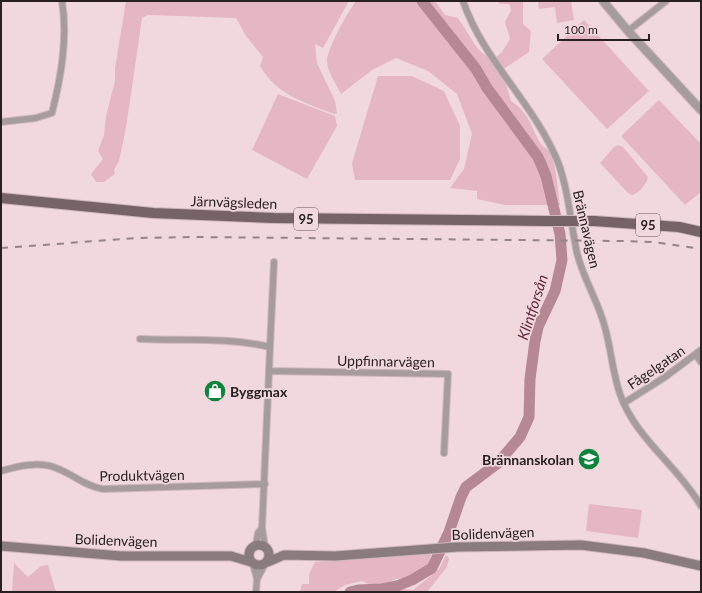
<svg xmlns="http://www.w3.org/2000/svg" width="702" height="593" viewBox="0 0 702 593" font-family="Lato,sans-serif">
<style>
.green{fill:#e5b7c4}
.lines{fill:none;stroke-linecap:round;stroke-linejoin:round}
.river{stroke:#b68896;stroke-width:11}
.minor-casing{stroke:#cdb7bd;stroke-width:8}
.tertiary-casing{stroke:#cdb7bd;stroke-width:10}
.secondary-casing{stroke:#cdb7bd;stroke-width:11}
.primary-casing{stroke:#cdb7bd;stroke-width:12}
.minor{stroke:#a69c9e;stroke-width:6}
.tertiary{stroke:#a69c9e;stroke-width:8}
.secondary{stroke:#8a7b7f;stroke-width:9}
.primary{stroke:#756368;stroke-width:10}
.rail{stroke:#958489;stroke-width:2;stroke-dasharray:7 7;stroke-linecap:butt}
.primary-bridge-casing{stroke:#cdb7bd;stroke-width:12;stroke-linecap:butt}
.primary-bridge{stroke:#756368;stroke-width:10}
.labels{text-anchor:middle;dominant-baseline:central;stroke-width:3.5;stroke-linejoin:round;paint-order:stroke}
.shield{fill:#f1d8df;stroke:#65575b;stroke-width:1}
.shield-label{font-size:13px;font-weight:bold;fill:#292023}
.street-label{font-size:14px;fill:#292023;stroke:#f1d8df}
.poi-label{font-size:14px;font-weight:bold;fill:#292023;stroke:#f1d8df;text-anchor:start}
.water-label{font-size:15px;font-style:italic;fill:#61263c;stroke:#f1d8df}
</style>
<rect width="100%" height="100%" fill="#f1d8df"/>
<path class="green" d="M126 1H349L323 48 315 44 317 63 335 101 337 113 334 114C304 102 278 96 260 66L263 57 246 36 236 18 148 15 142 18 126 128 119 161 114 170 115 174 104 182H96L91 174 103 159 98 151 104 135 106 116 115 81V68Z
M356 1H435L445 15 458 18 478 49 492 61 502 52 510 39 505 22 511 10 509 4H500L497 1H523V24L531 31 529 52 499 72 506 84 511 101C530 113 530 126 541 144 543 147 548 149 550 152 556 163 558 192 560 205H505L477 199V191L450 188 464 169 472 134 457 94 428 71 396 58 372 70 341 94C336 84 326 70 327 59 330 44 347 13 356 1Z
M538 1H571L574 20 557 23 555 7 539 9Z
M584 20 649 91 607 129 542 59Z
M378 76H412L444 91 460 126V159L450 180H355L352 163Z
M278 94 335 116 337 126 307 179 252 150Z
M659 100 701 144V192L685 205 621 136Z
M618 145 623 147 648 177C647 184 639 193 632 195L628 193 600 163 614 147Z
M589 504 642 510 638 538 586 531Z
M425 554 431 555 429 563 409 578 396 579 383 585 373 586 362 581 345 585 334 592H300L302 584H309V574L315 562Z
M446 555 449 558 447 567 427 592H387L401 589 413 590 439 569Z
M14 563 28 577 41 566 48 565 56 592H12Z"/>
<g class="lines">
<path class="river" d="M350 592 358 590 382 589 397 586 412 580 432 568 449 532 461 497 466 487 498 463 520 437 529 417 530 379 535 341 538 327 555 291 562 260 560 234 554 209 546 176 538 157 487 88 476 69 422 1"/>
<g class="minor-casing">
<path id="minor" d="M463 1C482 57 528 98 553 151 568 180 570 221 577 253 583 278 597 299 604 324 611 347 612 371 620 394 635 438 678 466 701 506
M628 31 666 1
M1 122 36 118 52 113C61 77 68 38 62 1
M140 339C184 341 227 337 270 347L269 371
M270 347 274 262
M696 355 701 362
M624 403 665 377 701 350
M1 471C18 466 39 461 56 468 73 474 84 486 103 489L265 484
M256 545 258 533 262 528
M265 547 262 528 269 371 448 374 444 453
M253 564 257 579
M256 592 257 579 265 564"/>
</g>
<g class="tertiary-casing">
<path id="tertiary" d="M603 1 628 31 701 110"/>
</g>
<g class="secondary-casing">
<path id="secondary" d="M249 555a10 10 0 1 1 20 0a10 10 0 1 1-20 0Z
M1 546 121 556H231L251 562
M268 562 284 555 335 556 457 547 581 545 644 553 701 566"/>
</g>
<g class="primary-casing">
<path id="primary" d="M1 198 153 213 274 218 546 221
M594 221 679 227 701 232"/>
</g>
<use href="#minor" class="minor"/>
<use href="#tertiary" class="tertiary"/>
<use href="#secondary" class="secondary"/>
<use href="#primary" class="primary"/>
<path class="rail" d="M1 248 137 238 194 237 623 241 653 242 701 249"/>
<g class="primary-bridge-casing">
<path id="primary-bridge" d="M546 221H594"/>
</g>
<use href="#primary-bridge" class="primary-bridge"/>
</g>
<defs>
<g id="shop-disc" transform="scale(1.15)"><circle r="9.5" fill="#0e833b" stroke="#f1d8df"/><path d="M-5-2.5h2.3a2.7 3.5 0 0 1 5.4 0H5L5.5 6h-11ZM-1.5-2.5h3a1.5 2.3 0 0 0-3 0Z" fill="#fff"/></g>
<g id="school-disc" transform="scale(1.15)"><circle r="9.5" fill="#0e833b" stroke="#f1d8df"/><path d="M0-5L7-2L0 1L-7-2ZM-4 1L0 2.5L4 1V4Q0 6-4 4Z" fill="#fff"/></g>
</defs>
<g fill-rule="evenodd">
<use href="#shop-disc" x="215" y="391"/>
<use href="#school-disc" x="589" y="459"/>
</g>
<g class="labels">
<g class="shield">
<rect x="294" y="208" width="24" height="22" rx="3"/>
<rect x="636" y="214" width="24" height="22" rx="3"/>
</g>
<g class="shield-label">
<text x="306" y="219">95</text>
<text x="648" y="225">95</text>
</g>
<g class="street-label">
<text transform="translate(234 202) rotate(2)">Järnvägsleden</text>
<text transform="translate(587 229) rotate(77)">Brännavägen</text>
<text transform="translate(386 361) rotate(1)">Uppfinnarvägen</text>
<text transform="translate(656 367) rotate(-34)">Fågelgatan</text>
<text transform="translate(142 475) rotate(-1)">Produktvägen</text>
<text transform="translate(493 533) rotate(-2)">Bolidenvägen</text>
<text transform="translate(116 540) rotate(2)">Bolidenvägen</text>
</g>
<g class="poi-label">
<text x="230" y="391">Byggmax</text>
<text x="574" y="459" text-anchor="end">Brännanskolan</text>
</g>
<g class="water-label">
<text transform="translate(532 307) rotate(-72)">Klintforsån</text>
</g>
</g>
<rect width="702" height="593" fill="none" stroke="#292023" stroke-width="4"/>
<path d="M558 34v6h91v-6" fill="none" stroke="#292023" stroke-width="2"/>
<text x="564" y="34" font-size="12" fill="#292023" stroke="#f1d8df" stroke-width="3" paint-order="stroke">100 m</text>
</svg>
